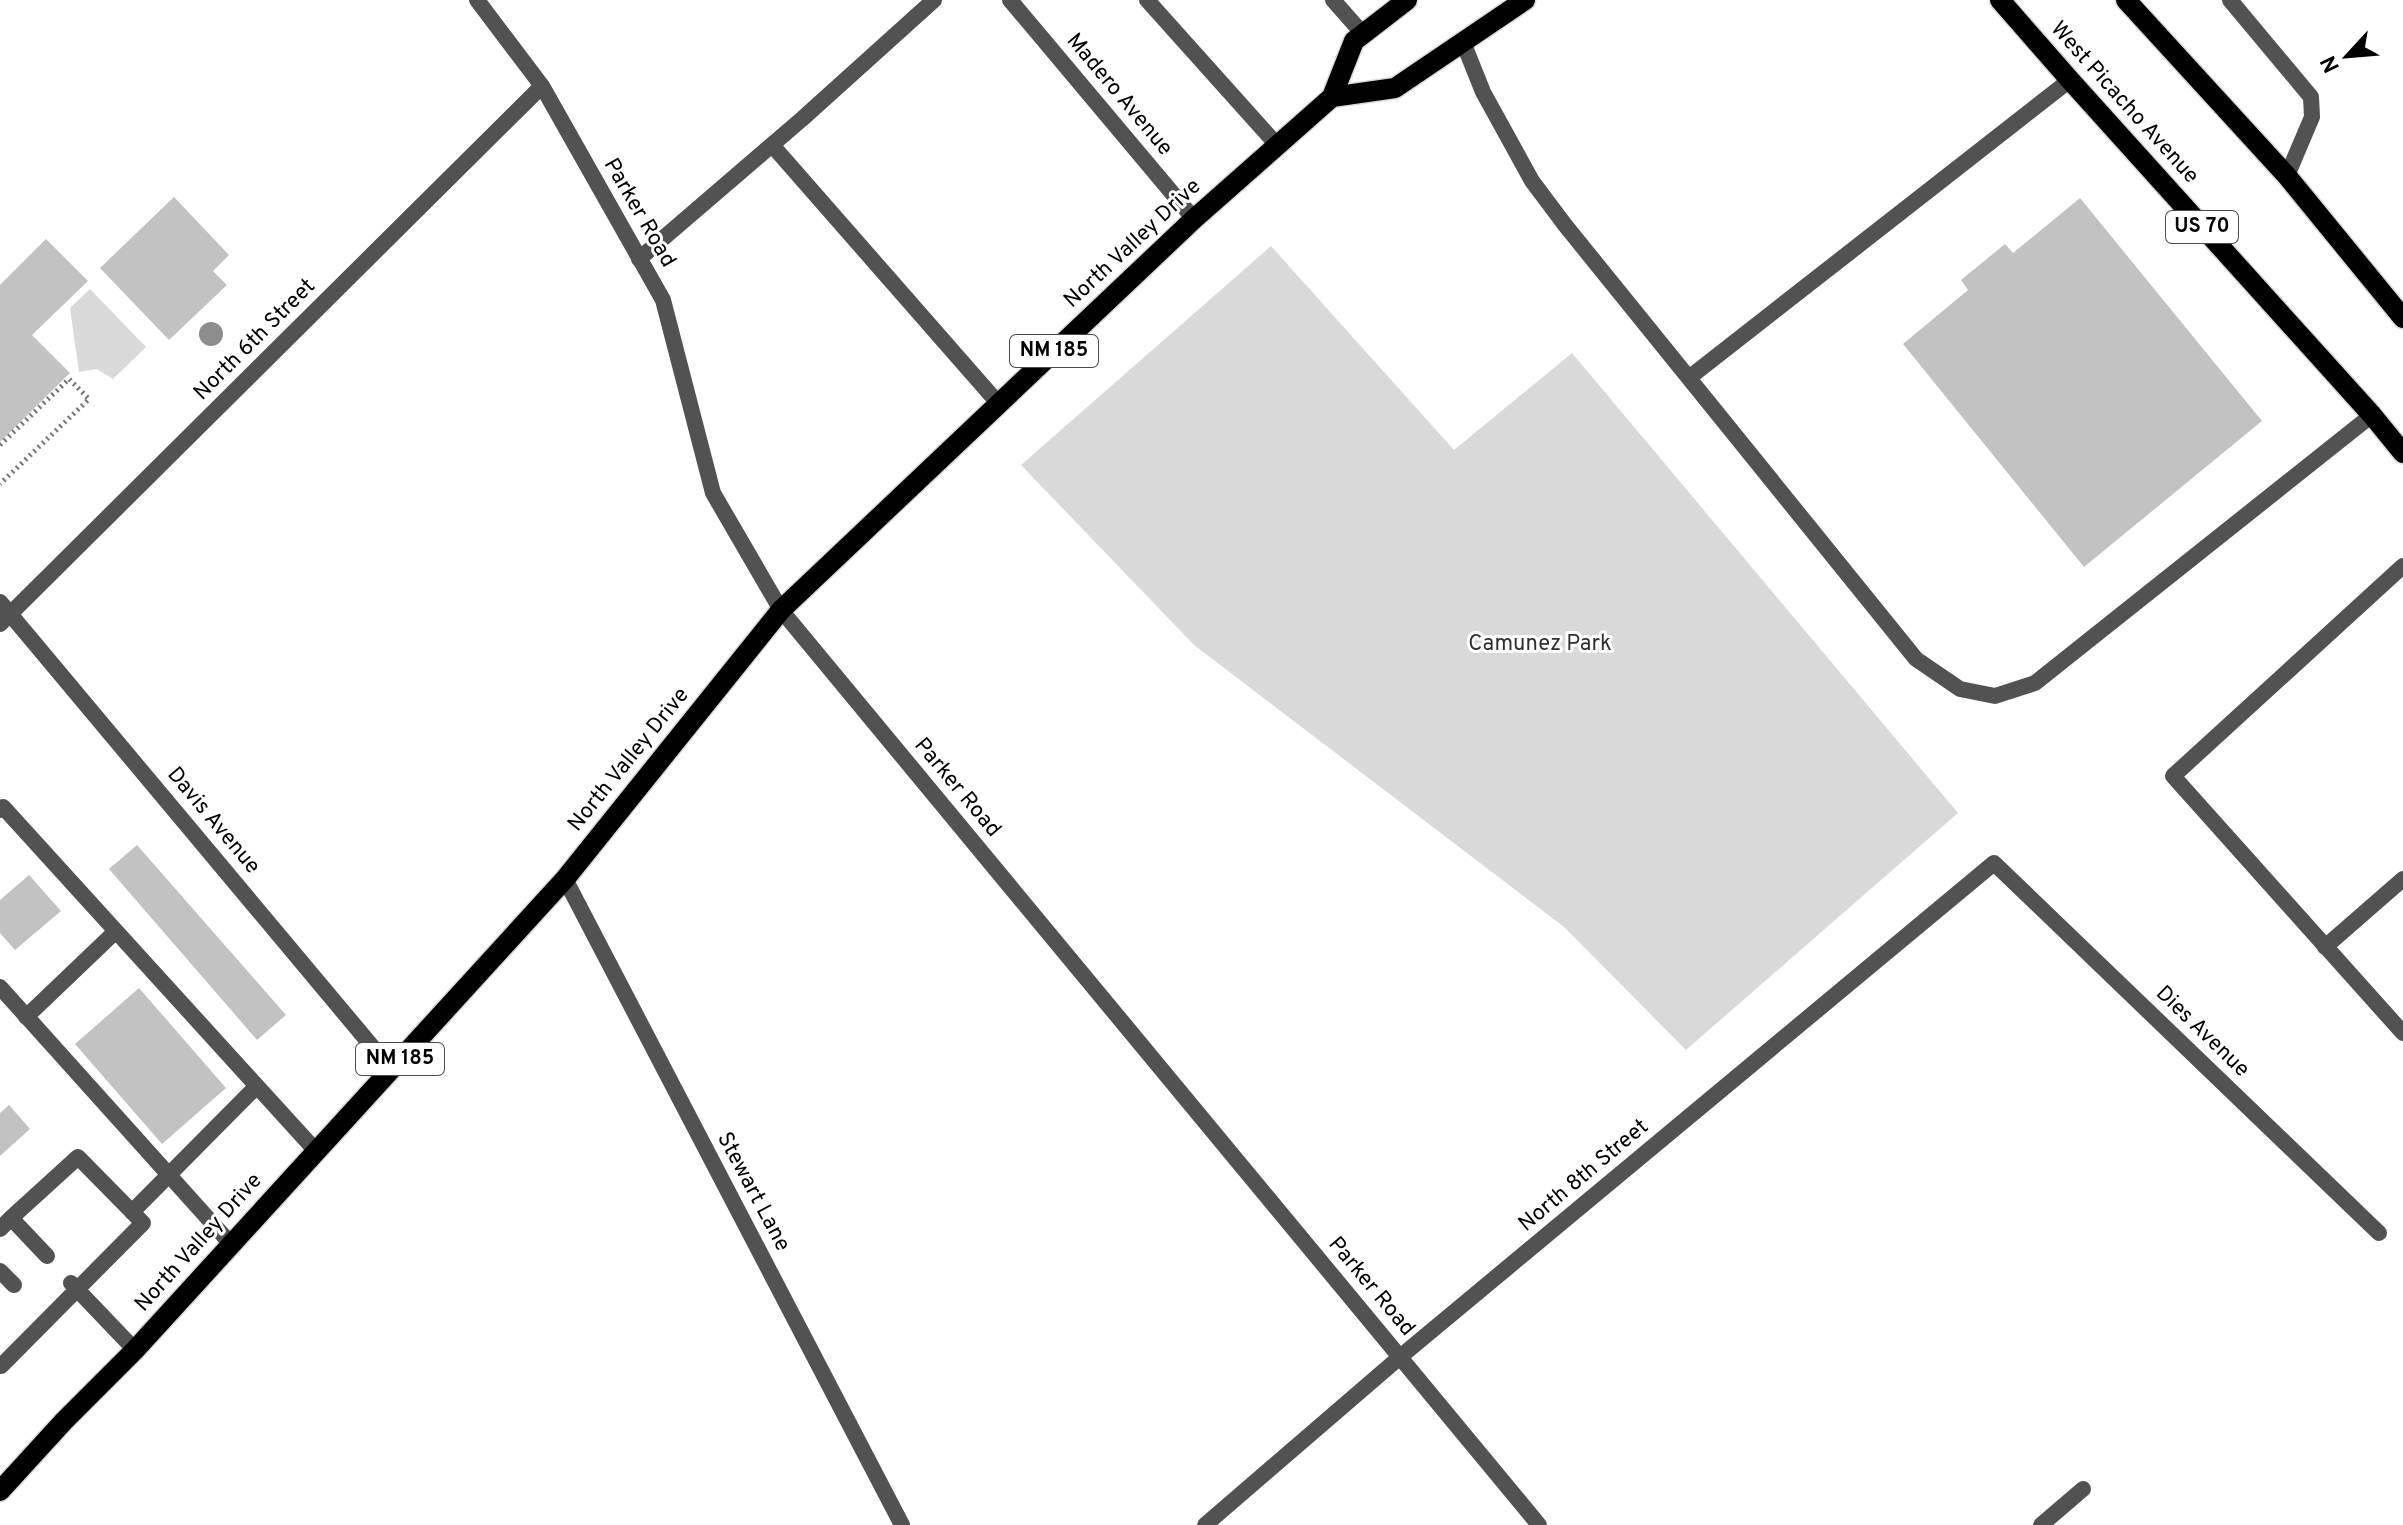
<svg xmlns="http://www.w3.org/2000/svg" width="2403" height="1525" viewBox="0 0 2403 1525" font-family="Overpass,sans-serif">
<style>
.green{fill:#d9d9d9}
.building{fill:#c2c2c2}
.lines{fill:none;stroke-linecap:round;stroke-linejoin:round}
.primary-casing{stroke:#dbdbdb;stroke-width:23}
.path{stroke:#747474;stroke-width:5;stroke-dasharray:2 4;stroke-linecap:butt}
.service{stroke:#525252;stroke-width:16}
.minor{stroke:#525252;stroke-width:16}
.primary{stroke:#000;stroke-width:20}
.tree{fill:#8d8d8d}
.labels{text-anchor:middle;dominant-baseline:central;stroke-width:6;stroke-linejoin:round;paint-order:stroke}
.shield{fill:#fff;stroke:#4c4c4c;stroke-width:2}
.shield-label{font-size:20px;font-weight:bold;fill:#000}
.street-label{font-size:22px;fill:#000;stroke:#fff}
.park-label{font-size:22px;fill:#303030;stroke:#fff}
</style>
<rect width="100%" height="100%" fill="#fff"/>
<path class="green" d="M1271 246 1454 450 1572 353 1958 813 1686 1050 1564 927 1194 645 1021 465Z
M90 289 146 347 113 379 97 369 79 372 70 308Z"/>
<path class="building" d="M174 197 229 255 213 271 227 285 169 340 100 268Z
M2080 198 2262 421 2084 567 1903 344 1968 290 1961 280 2005 244 2013 253Z
M46 239 88 281 32 335 70 373 0 442V285Z
M137 845 286 1015 257 1040 109 869Z
M29 875 61 911 15 950 0 933V900Z
M139 988 226 1088 162 1144 75 1044Z
M9 1105 30 1129 0 1156V1113Z"/>
<g class="lines">
<g class="primary-casing">
<path id="primary" d="M2000 0 2070 80 2372 415 2403 453
M2126 0 2287 176 2403 318
M1332 97 1395 88 1525 0
M0 1491 64 1421 135 1350 565 879 781 610 1194 219 1332 97 1354 41 1407 0"/>
</g>
<path class="path" d="M0 445 69 379 89 399 0 484"/>
<path class="service" d="M1147 0 1277 145
M1333 0 1363 34
M2230 0 2311 97 2312 117 2287 176
M1463 42 1483 92 1532 181 1565 225 1916 659 1960 689 1995 696 2035 683 2372 415
M772 145 998 403
M639 259 802 119 934 0
M1690 377 2070 80
M0 810 3 807 316 1151
M0 987 231 1244
M26 1017 115 932
M132 1212 257 1086
M0 1229 11 1218 47 1256
M0 1271 14 1285
M71 1283 135 1350
M0 1365 1 1366 143 1223 78 1157 11 1218"/>
<path class="minor" d="M477 0 542 86 663 300 713 493 781 610 1539 1525
M1010 0 1194 219
M2403 566 2173 776 2403 1033
M0 602 391 1069
M0 624 542 86
M565 879 902 1525
M2325 947 2403 879
M1205 1525 1400 1357 1994 863 2379 1233
M2041 1525 2083 1489"/>
<use href="#primary" class="primary"/>
</g>
<circle class="tree" cx="211" cy="334" r="12"/>
<g class="labels">
<g class="shield">
<rect x="2166" y="211" width="72" height="32" rx="6"/>
<rect x="1010" y="335" width="88" height="32" rx="6"/>
<rect x="356" y="1043" width="88" height="32" rx="6"/>
</g>
<g class="shield-label">
<text x="2202" y="227">US 70</text>
<text x="1054" y="351">NM 185</text>
<text x="400" y="1059">NM 185</text>
</g>
<g class="street-label">
<text transform="translate(1119 95) rotate(50)">Madero Avenue</text>
<text transform="translate(2124 103) rotate(48)">West Picacho Avenue</text>
<text transform="translate(639 213) rotate(60)">Parker Road</text>
<text transform="translate(1133 244) rotate(-43)">North Valley Drive</text>
<text transform="translate(255 340) rotate(-45)">North 6th Street</text>
<text transform="translate(629 760) rotate(-51)">North Valley Drive</text>
<text transform="translate(957 788) rotate(50)">Parker Road</text>
<text transform="translate(213 821) rotate(50)">Davis Avenue</text>
<text transform="translate(2202 1032) rotate(44)">Dies Avenue</text>
<text transform="translate(1584 1176) rotate(-40)">North 8th Street</text>
<text transform="translate(753 1192) rotate(62)">Stewart Lane</text>
<text transform="translate(199 1243) rotate(-48)">North Valley Drive</text>
<text transform="translate(1371 1287) rotate(50)">Parker Road</text>
</g>
<g class="park-label">
<text x="1540" y="644">Camunez Park</text>
</g>
</g>
<g transform="translate(2347 56) rotate(244)" stroke="#ffffff" stroke-width="6" paint-order="stroke">
<path d="M0-6L14 30L0 20L-14 30Z" fill="#000000"/>
<text y="-12" font-size="22" font-weight="bold" text-anchor="middle" fill="#000000">N</text>
</g>
</svg>
